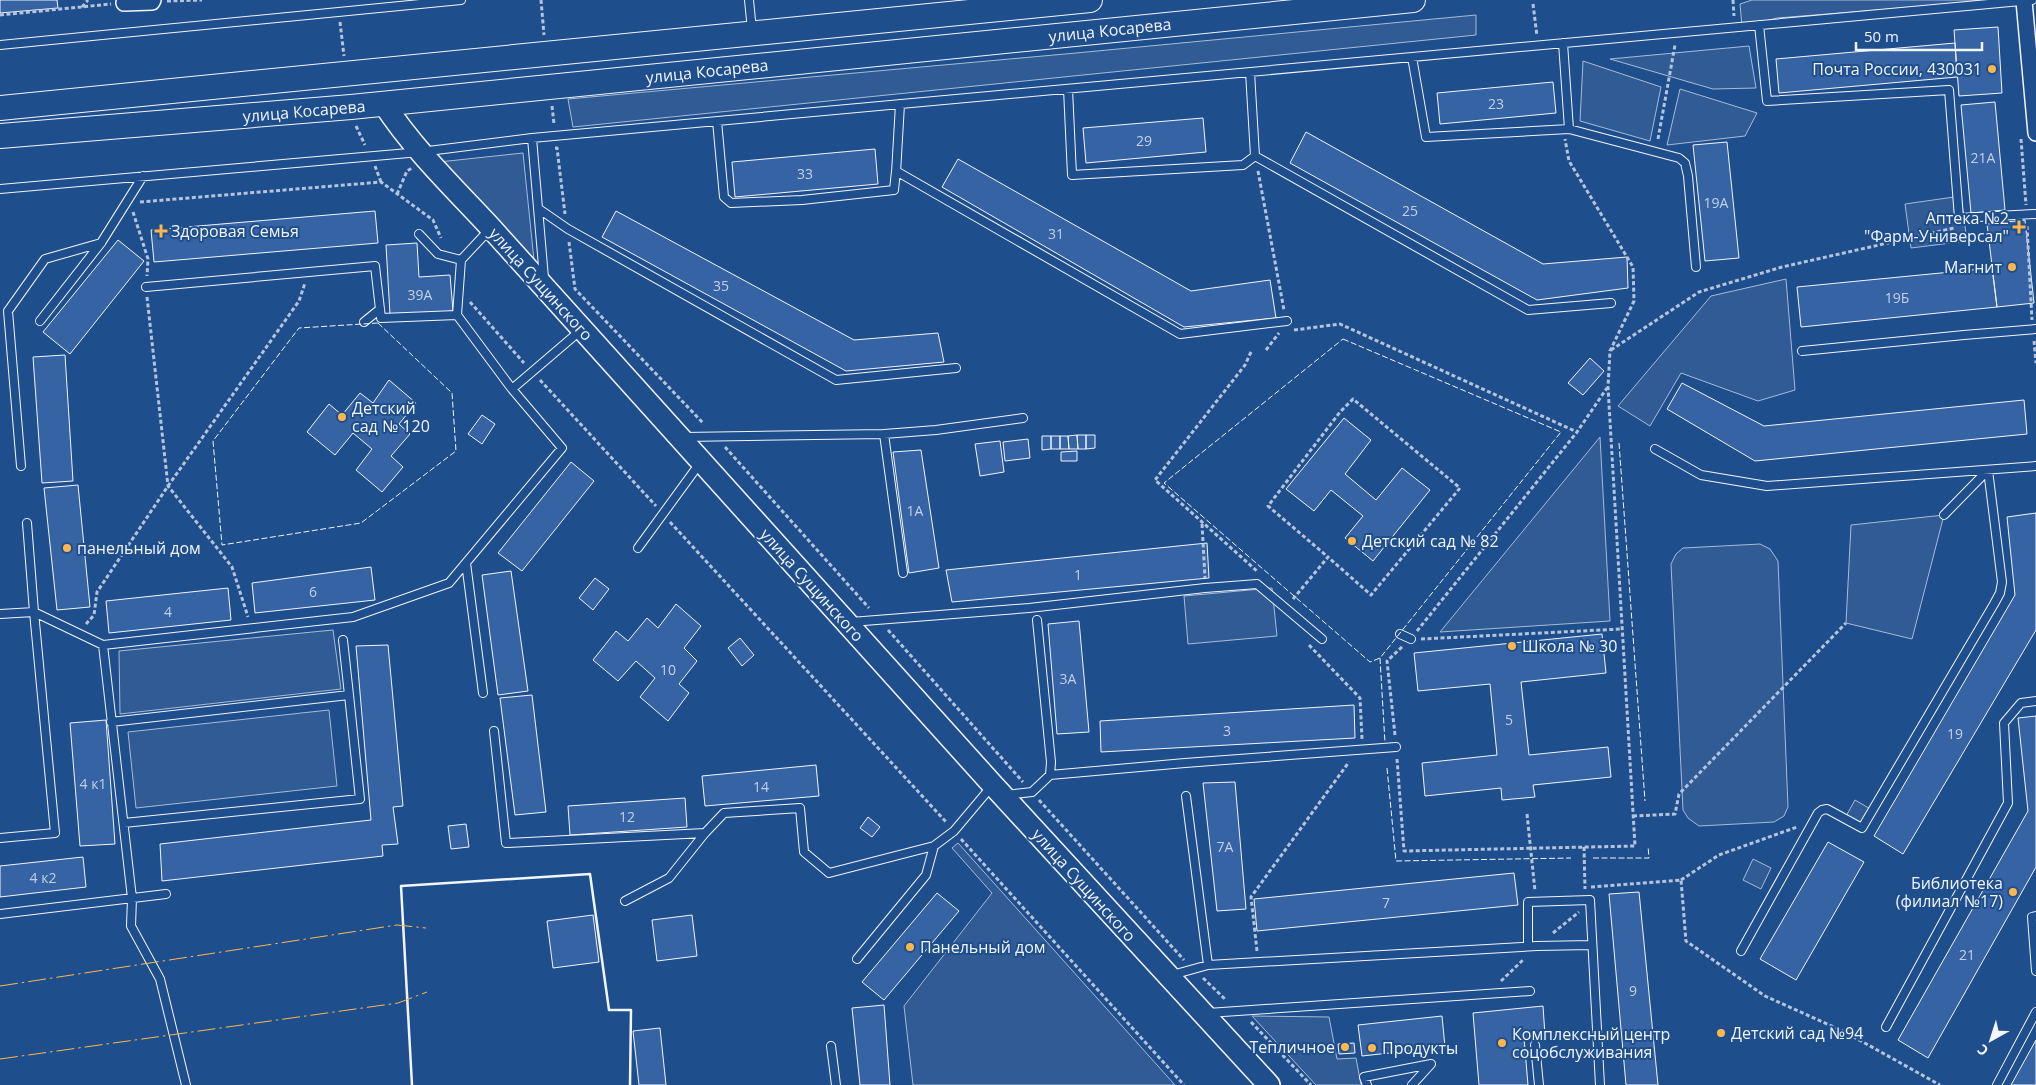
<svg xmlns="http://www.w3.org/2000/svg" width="2036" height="1085" viewBox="0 0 2036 1085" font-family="'Open Sans',sans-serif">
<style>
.built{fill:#305b95;stroke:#a8bbd7}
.building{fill:#3563a3;stroke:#f2f6ff}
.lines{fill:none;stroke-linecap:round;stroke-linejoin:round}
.lane-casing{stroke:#f2f6ff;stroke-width:10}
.street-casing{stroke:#f2f6ff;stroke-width:18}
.secondary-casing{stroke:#f2f6ff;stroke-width:24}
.primary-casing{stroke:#f2f6ff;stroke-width:26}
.path{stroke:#b3c4dc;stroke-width:3;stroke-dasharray:4 2.5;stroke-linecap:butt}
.lane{stroke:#1f4e8c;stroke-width:8}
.street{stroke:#1f4e8c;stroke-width:15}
.secondary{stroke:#1f4e8c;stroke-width:21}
.primary{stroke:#1f4e8c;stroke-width:24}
.fence{stroke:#f2f6ff;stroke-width:1;stroke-dasharray:6 2.5;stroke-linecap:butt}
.wall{stroke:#f2f6ff;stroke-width:2.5}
.power{stroke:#ffb74d;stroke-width:1;stroke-dasharray:18 4 2.5 4;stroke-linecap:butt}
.poi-dot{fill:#ffb74d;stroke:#1f4e8c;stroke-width:2}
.labels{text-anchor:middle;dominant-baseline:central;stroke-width:4;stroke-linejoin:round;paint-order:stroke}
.number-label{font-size:14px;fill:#c3d1e8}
.street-label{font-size:16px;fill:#f2f6ff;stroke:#1f4e8c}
.poi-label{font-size:16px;fill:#f2f6ff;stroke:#1f4e8c;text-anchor:start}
</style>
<rect width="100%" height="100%" fill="#1f4e8c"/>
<path class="built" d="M1752 0H2003L1777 18 1742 27 1740 4Z
M1476 15V35L573 127 568 99 1076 53Z
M1749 46 1756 88 1713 89 1610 59Z
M1583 61 1661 87 1650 141 1580 121Z
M1680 89 1757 113 1745 136 1667 145Z
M523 153 535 270 439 162Z
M1961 196 1967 241 1911 248 1905 204Z
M1786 279 1795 390 1758 401 1681 373 1650 426 1618 406 1711 296Z
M1600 437 1610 621 1440 632Z
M1944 515 1912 639 1846 623 1851 525Z
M1760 544 1770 549 1778 561 1788 807 1784 816 1774 822 1699 826 1688 818 1683 810 1671 564 1676 554 1683 548Z
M1272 588 1277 636 1188 644 1184 596Z
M333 630 341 689 120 714 119 651Z
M329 710 337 786 136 808 128 732Z
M1855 800 1872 810 1862 828 1845 818Z
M958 843 1175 1085H913L904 1006 992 893 952 848Z
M1753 859 1771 868 1761 889 1743 880Z
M1252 1016 1329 1017 1337 1059 1356 1058 1361 1085H1316Z"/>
<path class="building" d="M0 0H57L58 8 0 13Z
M1998 27 2002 93 1959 96 1954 30Z
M1955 43 1957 77 1779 93 1776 59Z
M1553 82 1556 113 1440 124 1437 93Z
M1995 102 2005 210 1971 213 1961 105Z
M1203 118 1206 152 1086 163 1083 128Z
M1306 132 1543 264 1627 257 1628 288 1537 300 1290 163Z
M1727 142 1739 258 1705 261 1693 145Z
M875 149 878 184 735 197 732 162Z
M958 159 1191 291 1270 280 1276 318 1184 327 942 187Z
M375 211 378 243 154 262 151 230Z
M616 211 854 340 938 333 944 362 846 371 602 237Z
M2025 220 2034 303 1997 307 1987 224Z
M118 240 144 261 70 354 43 332Z
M417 243 419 277 450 275 453 311 390 315 386 245Z
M1992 268 1997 307 1801 327 1797 287Z
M65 355 73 481 42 483 33 357Z
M1590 358 1604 371 1583 395 1568 383Z
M389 380 416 403 399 424 410 434 391 456 403 467 382 492 356 470 372 449 353 433 335 455 307 432 329 404 342 415 360 393 373 403Z
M1682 383 1764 426 2024 400 2027 434 1755 461 1667 409Z
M482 415 495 424 482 444 468 434Z
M1344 418 1371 440 1345 474 1376 500 1402 468 1430 490 1373 561 1345 538 1363 516 1331 490 1314 511 1286 489Z
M1077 435H1086V449H1078Z
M1077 435 1078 449H1069L1068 436Z
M1086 435H1095V448L1086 449Z
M1042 436H1051V449L1042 450Z
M1051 436H1060V449H1051Z
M1060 436H1068L1069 449H1060Z
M1028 439 1030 458 1005 461 1003 442Z
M1000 441 1004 472 980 476 975 444Z
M921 450 939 568 909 573 893 452Z
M1077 451V461H1061V452Z
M571 462 594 481 522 571 498 553Z
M78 485 90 607 57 610 44 488Z
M2036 513V630L1903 854 1874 836 2015 595 2007 517Z
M1207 543 1209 578 952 602 946 570Z
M371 567 375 600 255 613 252 583Z
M511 571 528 691 498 695 482 575Z
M595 578 609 589 593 610 579 598Z
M228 588 231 620 109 633 106 601Z
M676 604 701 626 684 648 697 661 679 684 689 693 668 721 640 697 655 678 636 661 618 681 593 660 616 631 628 641 647 618 658 628Z
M1079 621 1089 732 1057 734 1048 624Z
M1602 634 1606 673 1521 682 1529 755 1608 747 1611 777 1533 785 1535 797 1502 800 1501 788 1425 796 1422 763 1497 755 1490 684 1418 691 1414 653Z
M740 638 754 655 742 666 728 648Z
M388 645 403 806 393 807 398 844 382 845 383 856 162 881 160 844 371 820 356 646Z
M532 695 546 812 515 815 500 698Z
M1354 705 1355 738 1101 752 1100 721Z
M2036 716V867L1928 1058 1898 1040 2028 811 2018 718Z
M106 720 115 844 80 846 70 723Z
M816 765 819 796 705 806 702 776Z
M1235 782 1246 909 1217 911 1203 783Z
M685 798 687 827 570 835 568 806Z
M868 817 880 827 872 837 860 828Z
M466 824 469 847 451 849 448 826Z
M1828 842 1864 862 1796 980 1760 959Z
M83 857 86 887 0 897V866Z
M1514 873 1518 905 1257 931 1254 899Z
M1639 892 1658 1085H1626L1609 894Z
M937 893 959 911 884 1000 862 982Z
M593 915 599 962 553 968 547 921Z
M692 915 697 956 657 961 652 920Z
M884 1005 890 1085H860L852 1008Z
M1543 1006 1545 1035 1524 1038 1528 1085H1479L1473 1013Z
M1442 1016 1445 1047 1362 1056 1358 1025Z
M660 1028 666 1085H639L633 1031Z
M2036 1040V1085H2011Z
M1354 1043 1355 1053 1339 1054 1338 1044Z"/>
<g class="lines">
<g class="lane-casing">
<path id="lane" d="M749 0 752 30
M1759 25 1767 101 1949 90 1959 218 2036 214
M1563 43 1569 129
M0 45 461 0
M1412 57 1426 137 1569 129 1679 158 1685 163 1688 176 1696 267
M1250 72 1255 156
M1068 89 1072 175 1243 165 1255 156
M717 121 724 197 731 203 802 200 894 190 896 171 1180 334 1287 321
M532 138 544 278
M1255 156 1528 310 1611 303
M896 173 900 104
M0 189 420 152 532 138 2032 0
M539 209 568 229 836 380 956 368
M419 234 438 254 461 260
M457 315 461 260 490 229
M40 321 101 243 143 176
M364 322 380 309
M1802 351 1964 335 2036 329
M512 389 581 330
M884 434 903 573
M684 437 884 434 936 430 1023 418
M1655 449 1701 475 1767 486 2036 466
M21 466 8 311 45 259 101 243
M1944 515 1988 470
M27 523 34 612 103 645 132 898 131 926 160 979 186 1085
M638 548 700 463
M466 563 483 693
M0 614 34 612 55 833 0 838
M1037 620 1051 762 1050 775
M851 622 1029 608 1205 588 1257 584 1322 639
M1400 634 1411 639
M343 640 349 695
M103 645 353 617 449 583 562 448 512 389 457 315 381 318 375 266 146 287
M111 722 349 695 360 799 124 823
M494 731 506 843 705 833
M1006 795 1032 792 1050 775 1185 763 1396 747
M1186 796 1208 965
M625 901 669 878 705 833 724 813 800 808 804 852 829 873 934 846 954 831 991 787
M0 914 166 894
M2036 916 2032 917 2036 971
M1528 946V902L1590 900 1600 1085
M1741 951 1818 813 1822 810 1827 809 1862 828 1994 604 2000 593 2002 582 1988 470
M857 959 926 875 934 846
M1172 975 1208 965 1537 946 1591 945
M1208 1013 1530 991
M1886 1027 2008 803 2004 723 2021 703 2036 701
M1535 1045 1539 1085
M831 1046 836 1085
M1367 1085 1364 1077 1431 1064 1412 1085
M1997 1085 2036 1012"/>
</g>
<g class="street-casing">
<path id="street" d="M126 0 124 3 152 2 153 0
M2024 1 2036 133"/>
</g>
<g class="secondary-casing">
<path id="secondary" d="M384 104C414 150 454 188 491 228L992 784 1269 1085"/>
</g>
<g class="primary-casing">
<path id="primary" d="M0 108 1090 0
M0 136 351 107 1413 0"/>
</g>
<path class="path" d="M541 0 544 35
M1733 0 1734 16
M167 1 202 0
M1533 4 1537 36
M82 7 88 0
M0 15 111 4
M340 22 344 56
M552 106 554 124
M356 126 365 145
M1658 139 1675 45
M2021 139 2026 205
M555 148H557L565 214
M375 166 381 182
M1258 171 1284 310
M397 194 407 171 412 168
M140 202 381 182 433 220 441 238
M133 212 148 259 147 276
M2027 226 2032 320
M569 242 575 289 704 424
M147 297 168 486 232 567 248 617
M470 302 524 363
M1294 330 1340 324 1577 432
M2034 341 2036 363
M1266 350 1279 333
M1611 350 1699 292 1782 267 1954 228
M1251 352 1245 365 1155 480 1258 572
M540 380 656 506
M725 447 869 608
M670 522 947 823
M1202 524 1205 578
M1293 599 1328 557 1268 506 1340 412 1353 399 1460 488 1371 595 1328 557
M86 624 94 615 97 592 168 486 299 301 305 283
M888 630 1023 782
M1417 631 1577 432 1607 388
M1421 639 1621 629
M1309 645 1360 698 1362 739
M1395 735 1387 661 1403 646
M1397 759 1404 851 1635 846 1608 387 1610 351 1634 301 1633 267 1569 161 1565 139
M1039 800 1184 960
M1527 814 1535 891
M1633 816 1675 814 1679 794 1846 623
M961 839 1184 1085
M1584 847 1585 889
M1681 880 1719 855 1797 827
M1591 887 1681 880 1686 941 1765 996 1845 1032 1940 1085
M1553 933 1579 912
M1257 951 1251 897 1349 762
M1203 978 1226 1000
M1501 981 1524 959
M1251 1022 1311 1085"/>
<use href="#lane" class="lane"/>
<use href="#street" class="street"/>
<use href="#secondary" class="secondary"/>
<use href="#primary" class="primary"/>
<path class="fence" d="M378 323 452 393 456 451 361 523 222 545 213 441 299 328Z
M1343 339 1561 432 1380 658 1370 662 1164 483Z
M1619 443 1645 801
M1380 658 1385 743
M1387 768 1396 861 1571 858
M1593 858H1649L1648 846"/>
<path class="wall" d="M412 1085 401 886 590 874 609 1010H631L630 1085"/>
<path class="power" d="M0 986 397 925 426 928
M0 1059 398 1003 427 992"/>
</g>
<g class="poi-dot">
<circle cx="1992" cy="69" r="5"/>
<path d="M2016.5 219.5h5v5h5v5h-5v5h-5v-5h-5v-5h5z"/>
<path d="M158.5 223.5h5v5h5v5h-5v5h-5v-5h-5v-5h5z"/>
<circle cx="2012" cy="267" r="5"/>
<circle cx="342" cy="417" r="5"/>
<circle cx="1352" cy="541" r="5"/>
<circle cx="67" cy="548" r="5"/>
<circle cx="1512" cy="646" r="5"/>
<circle cx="2013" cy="892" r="5"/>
<circle cx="910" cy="947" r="5"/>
<circle cx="1721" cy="1033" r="5"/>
<circle cx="1502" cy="1043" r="5"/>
<circle cx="1345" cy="1047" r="5"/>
<circle cx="1372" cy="1048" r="5"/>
</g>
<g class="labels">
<g class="number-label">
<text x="1496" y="103">23</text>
<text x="1144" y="140">29</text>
<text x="1983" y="157">21А</text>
<text x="805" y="173">33</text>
<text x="1716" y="202">19А</text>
<text x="1410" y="210">25</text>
<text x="1056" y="233">31</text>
<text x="721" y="285">35</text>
<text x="420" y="294">39А</text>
<text x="1897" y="297">19Б</text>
<text x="915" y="510">1А</text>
<text x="1078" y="574">1</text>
<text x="313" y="591">6</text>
<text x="168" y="611">4</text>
<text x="668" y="669">10</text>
<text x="1068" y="678">3А</text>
<text x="1509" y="719">5</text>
<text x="1227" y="730">3</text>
<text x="1955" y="733">19</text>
<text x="93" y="783">4 к1</text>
<text x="761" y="786">14</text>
<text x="627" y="816">12</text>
<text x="1225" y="846">7А</text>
<text x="43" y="877">4 к2</text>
<text x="1386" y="902">7</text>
<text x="1967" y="954">21</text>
<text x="1633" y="990">9</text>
</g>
<g class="street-label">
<text transform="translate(1110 30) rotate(-6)">улица Косарева</text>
<text transform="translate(707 71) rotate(-6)">улица Косарева</text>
<text transform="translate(304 111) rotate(-5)">улица Косарева</text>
<text transform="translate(541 284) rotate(48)">улица Сущинского</text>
<text transform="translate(812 585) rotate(48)">улица Сущинского</text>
<text transform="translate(1084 885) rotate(48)">улица Сущинского</text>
</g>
<g class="poi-label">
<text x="1982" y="69" text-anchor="end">Почта России, 430031</text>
<text x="2009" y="218" text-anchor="end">Аптека №2<tspan x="2009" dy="18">"Фарм-Универсал"</tspan></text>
<text x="171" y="231">Здоровая Семья</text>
<text x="2002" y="267" text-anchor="end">Магнит</text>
<text x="352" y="408">Детский<tspan x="352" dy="18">сад № 120</tspan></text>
<text x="1362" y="541">Детский сад № 82</text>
<text x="77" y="548">панельный дом</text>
<text x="1522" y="646">Школа № 30</text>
<text x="2003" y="883" text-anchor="end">Библиотека<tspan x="2003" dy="18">(филиал №17)</tspan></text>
<text x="920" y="947">Панельный дом</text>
<text x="1731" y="1033">Детский сад №94</text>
<text x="1512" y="1034">Комплексный центр<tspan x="1512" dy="18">соцобслуживания</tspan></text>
<text x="1335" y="1047" text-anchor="end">Тепличное</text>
<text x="1382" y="1048">Продукты</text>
</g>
</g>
<g transform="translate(1991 1040) rotate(219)" stroke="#1f4e8c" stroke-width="4" paint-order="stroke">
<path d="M0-4L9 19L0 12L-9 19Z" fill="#f2f6ff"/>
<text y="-8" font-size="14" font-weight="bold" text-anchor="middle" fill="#f2f6ff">С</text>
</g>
<path d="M1856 42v8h126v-8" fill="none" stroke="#f2f6ff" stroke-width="2.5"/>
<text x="1864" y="42" font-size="15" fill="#f2f6ff" stroke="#1f4e8c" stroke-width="4" paint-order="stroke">50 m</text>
</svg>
